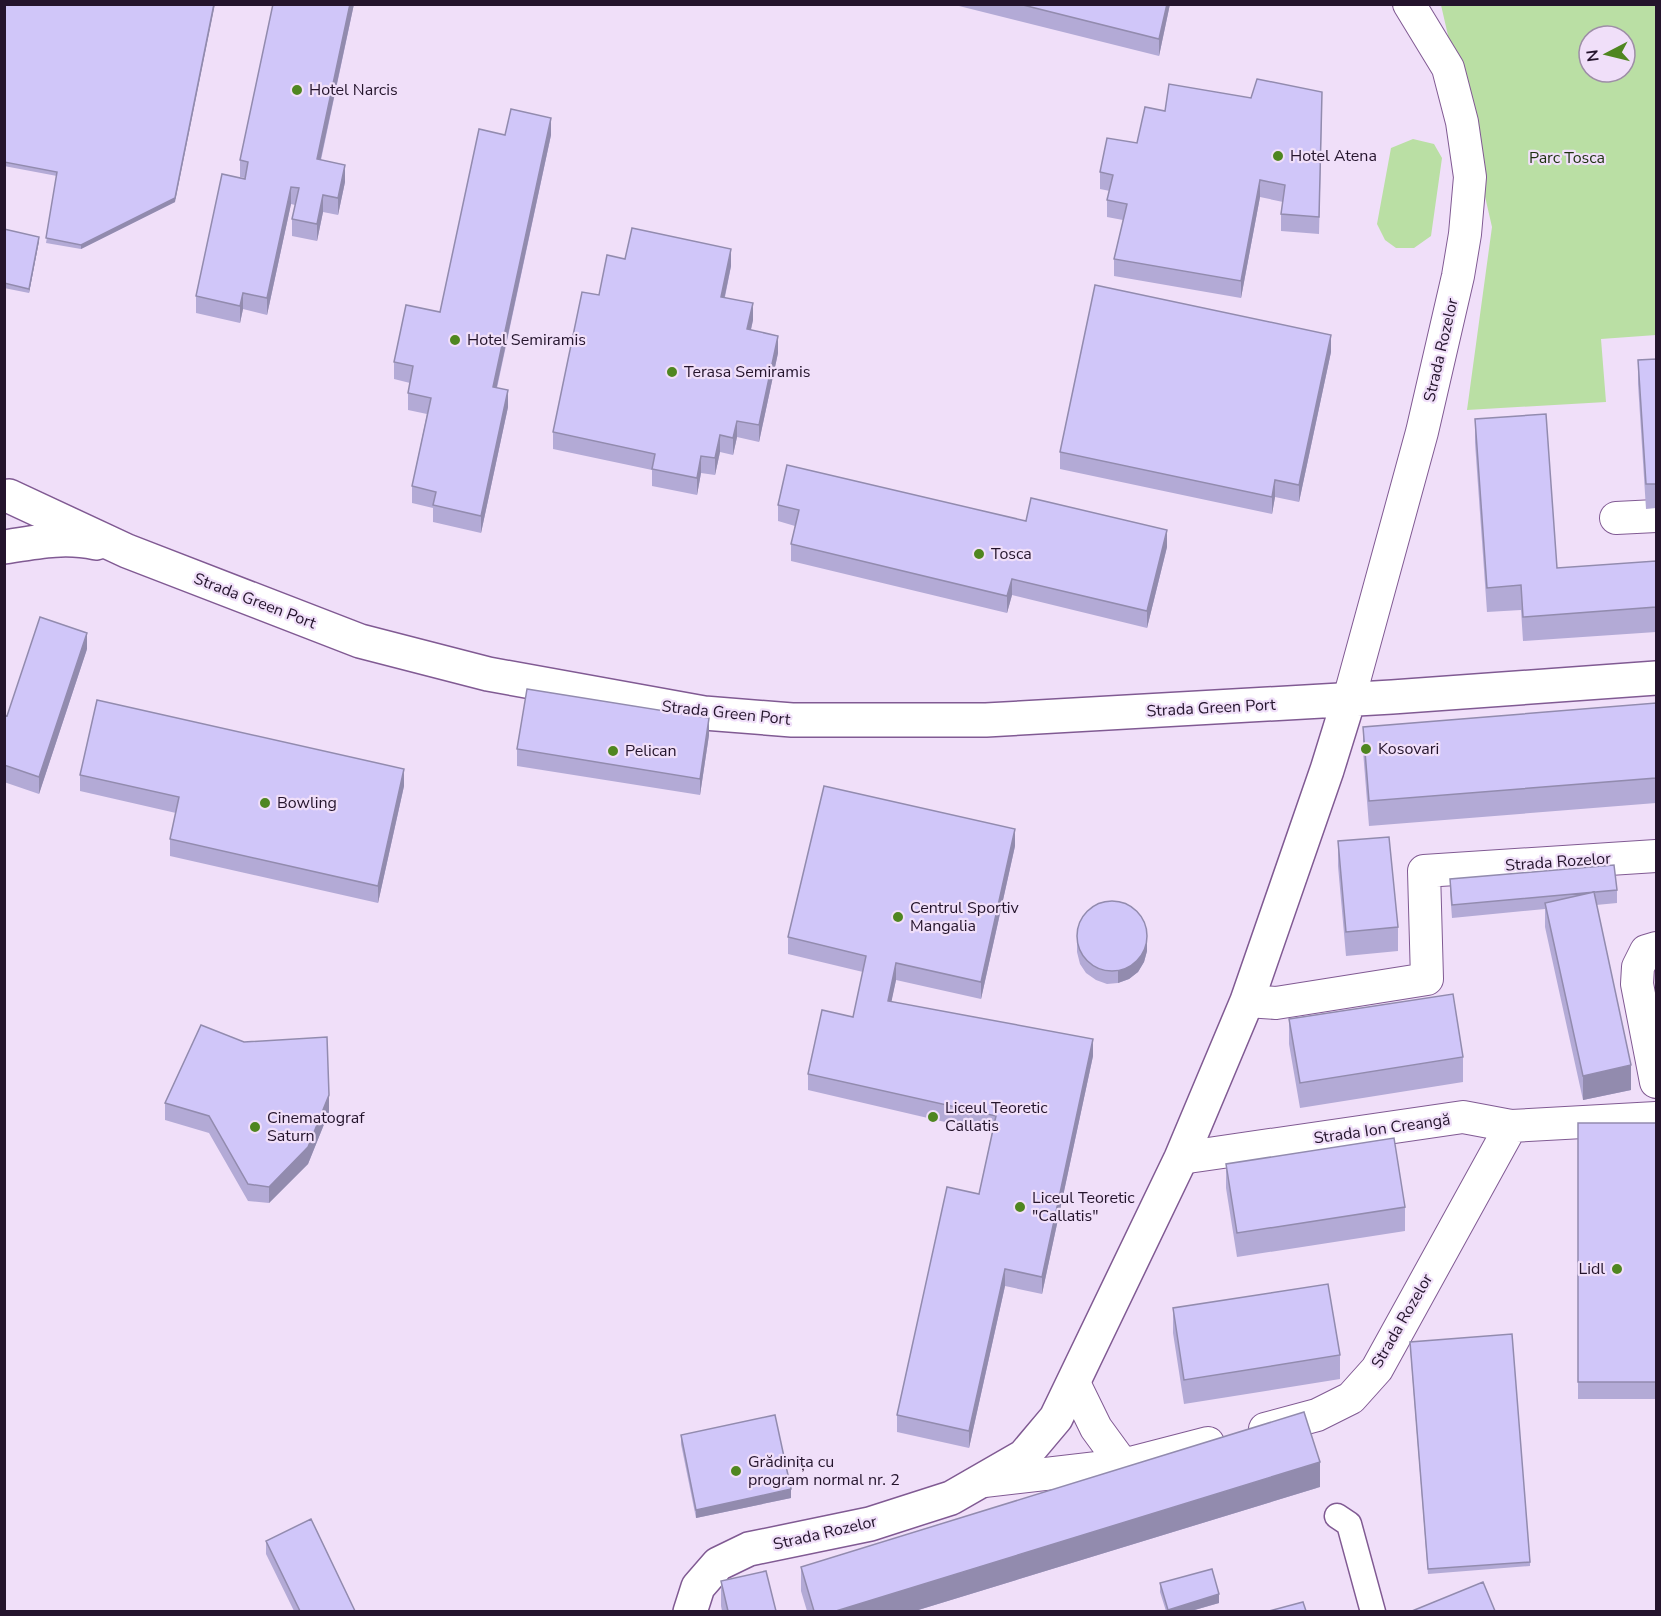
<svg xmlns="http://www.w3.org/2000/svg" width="1661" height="1616" viewBox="0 0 1661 1616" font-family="'Nunito Sans',sans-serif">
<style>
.green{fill:#badfa4;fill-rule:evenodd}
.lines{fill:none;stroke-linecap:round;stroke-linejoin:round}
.pedestrian-casing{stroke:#805a93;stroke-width:27}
.minor-casing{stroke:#805a93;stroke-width:34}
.tertiary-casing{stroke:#805a93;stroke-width:36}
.pedestrian{stroke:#fff;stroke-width:24}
.minor{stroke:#fff;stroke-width:32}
.tertiary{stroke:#fff;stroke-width:33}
.wall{fill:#b3aad6}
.shaded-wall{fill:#928bae}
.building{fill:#d0c6f9;stroke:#928bae;stroke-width:1.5}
.poi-dot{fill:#4f8620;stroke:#f0dff9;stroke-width:2}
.labels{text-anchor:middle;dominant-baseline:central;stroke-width:4.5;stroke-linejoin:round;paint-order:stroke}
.poi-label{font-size:16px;fill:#24142c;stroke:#f0dff9;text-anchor:start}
.park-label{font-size:16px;fill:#1d3010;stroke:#f0dff9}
.street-label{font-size:16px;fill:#24142c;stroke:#f0dff9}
</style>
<rect width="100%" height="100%" fill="#f0dff9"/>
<path class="green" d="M1441 5H1656V335L1601 339 1606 402 1467 410 1492 227ZM1589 36H1625V72H1589Z
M1413 139 1434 144 1442 158 1431 236 1414 248H1396L1385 240 1377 224 1391 148Z"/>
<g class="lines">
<g class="pedestrian-casing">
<path id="pedestrian" d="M1337 1516 1349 1524 1373 1612"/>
</g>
<g class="minor-casing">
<path id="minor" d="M1616 518 1656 516
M1349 699 1422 432 1458 276 1465 234 1470 177 1462 122 1448 68 1409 4
M1656 948 1646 951 1638 967 1637 984 1656 1082
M1247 1001 1276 1003 1427 979 1424 871 1656 856
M1181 1158 1463 1117 1511 1126 1656 1118
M1074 1383 1096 1428 1123 1465 1208 1443
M1265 1429 1317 1415 1351 1398 1377 1369 1511 1126
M984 1481 1123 1465"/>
</g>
<g class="tertiary-casing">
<path id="tertiary" d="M9 496 127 551 360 641 488 674 704 713 792 720H986L1392 697 1656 678
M4 547C36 542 65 536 96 543
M690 1612 698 1587 718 1564 749 1549 870 1524 951 1498 1024 1456 1056 1418 1181 1158 1247 1001 1327 770 1349 699"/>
</g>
<use href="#pedestrian" class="pedestrian"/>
<use href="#minor" class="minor"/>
<use href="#tertiary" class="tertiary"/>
</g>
<path class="wall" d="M4 4 175 202 81 249 46 243 57 176 4 166Z
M273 4H354L321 160 345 182 338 215 323 212 317 241 292 236V219L295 205 291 204 267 315 243 309 240 323 196 313V296L245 178 240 177V160Z
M951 4H1170L1159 56Z
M1251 98 1322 109 1319 234 1281 231V214L1283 202 1260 197 1241 298 1114 276V259L1123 220 1107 217V200L1110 191 1100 189V172L1137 143 1165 111Z
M505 135H551L497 388 508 407 481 533 433 522V508L412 503V486L427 414 408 410V393L410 383 394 379V362L440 312Z
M4 229 39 241 29 293 4 288Z
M625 259 731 266 725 297 753 320 751 330 778 353 759 442 737 437 733 455 720 452 715 475 701 473 697 495 652 486V470L553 449V432L599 295Z
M1331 352 1299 502 1275 497 1272 514 1060 469V452Z
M1656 359V508L1646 509 1638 384V360Z
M1475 419 1557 568 1656 561V632L1523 641 1521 610 1487 612 1475 443Z
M778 505 1167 547 1147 628 1012 595 1007 613 791 561V544L795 526 778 521Z
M87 649 39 794 4 782V715L7 716Z
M1656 703V803L1369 826 1363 751V727Z
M709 735 700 795 517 766V749Z
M80 775 404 786 378 903 170 856V839L176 813 80 791Z
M1338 841 1398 927V951L1346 956 1338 866Z
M1015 846 981 999 896 980 891 1002 1093 1056 1042 1294 1005 1286 969 1448 897 1432V1415L979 1194 992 1133 808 1090V1074L853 1017 863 972 788 954V937Z
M1450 879 1617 890V903L1596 905 1631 1090 1583 1100 1545 927V909L1452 918 1450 892Z
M1077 928 1147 951 1144 962 1138 972 1129 979 1118 983 1107 984 1096 980 1086 973 1080 964 1077 952Z
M1289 1019 1463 1057V1082L1300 1108 1289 1044Z
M165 1103 329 1112 308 1164 269 1203 248 1201 209 1133 165 1120Z
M1578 1123H1656V1399H1578Z
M1226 1164 1405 1207V1231L1237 1257 1226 1188Z
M1173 1308 1340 1355V1379L1184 1404 1173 1333Z
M1410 1346 1530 1562V1566L1428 1574Z
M681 1435 791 1498 696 1518 681 1444Z
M1320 1487 915 1611H807L801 1591V1567Z
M266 1541 355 1611H294L266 1554Z
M721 1581 776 1611H722L721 1606Z
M1160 1583 1219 1603 1191 1611H1166L1160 1592Z"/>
<path class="shaded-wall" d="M214 4H215L175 202 81 249V245Z
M350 4H354L317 176V159Z
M1167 4H1170L1159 56V39Z
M551 118V135L493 404V387Z
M345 165V182L338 215V198Z
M1260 180V197L1241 298V281Z
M291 187V204L267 315V298Z
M323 195V212L317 241V224Z
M39 237V241L29 293V289Z
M731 249V266L721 314V297Z
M243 293V309L240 323V306Z
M753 303V320L747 346V329Z
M1331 335V352L1299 502V485Z
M778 336V353L759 442V425Z
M508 390V407L481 533V516Z
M737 421V437L733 455V438Z
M720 435V452L715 475V458Z
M701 456V473L697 495V478Z
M1275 480V497L1272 514V497Z
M1167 530V547L1147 628V611Z
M1012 579V595L1007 613V596Z
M87 633V649L39 794V777Z
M709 718V735L700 795V779Z
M404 769V786L378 903V886Z
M1015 829V846L981 999V982Z
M1147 938V951L1144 962 1138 972 1129 979 1118 983V970Z
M896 963V980L888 1018V1001Z
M1093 1039V1056L1042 1294V1277Z
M1631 1065V1090L1583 1100V1076Z
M329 1095V1112L308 1164 269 1203V1187Z
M1005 1269V1286L969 1448V1431Z
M1320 1462V1487L915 1611H836Z
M791 1489V1498L696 1518V1510Z
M1219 1594V1603L1191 1611H1168V1610Z"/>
<path class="building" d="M4 4H214L175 198 81 245 46 238 57 172 4 162Z
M273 4H350L317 159 345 165 338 198 323 195 317 224 292 219 299 188 291 187 267 298 243 293 240 306 196 296 222 174 245 179 248 162 240 160Z
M1019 4H1167L1159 39Z
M1257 79 1322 92 1319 217 1281 214 1285 185 1260 180 1241 281 1114 259 1127 204 1107 200 1113 175 1100 172 1107 138 1137 143 1145 107 1165 111 1169 84 1251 98Z
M511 109 551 118 493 387 508 390 481 516 433 505 436 492 412 486 431 398 408 393 413 366 394 362 406 305 440 312 479 129 505 135Z
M632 228 731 249 721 297 753 303 747 329 778 336 759 425 737 421 733 438 720 435 715 458 701 456 697 478 652 469 655 454 553 432 582 292 599 295 607 255 625 259Z
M4 229 39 237 29 289 4 283Z
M1095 285 1331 335 1299 485 1275 480 1272 497 1060 452Z
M1656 359V484H1646L1638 360Z
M1546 414 1557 568 1656 561V607L1523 617 1521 585 1487 588 1475 419Z
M787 465 1026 521 1031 498 1167 530 1147 611 1012 579 1007 596 791 544 799 510 778 505Z
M40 617 87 633 39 777 4 765V715L7 716Z
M527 689 709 718 700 779 517 749Z
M97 700 404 769 378 886 170 839 179 797 80 775Z
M1656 703V778L1369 801 1363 727Z
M824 786 1015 829 981 982 896 963 888 1001 1093 1039 1042 1277 1005 1269 969 1431 897 1415 947 1187 979 1194 996 1116 808 1074 822 1010 853 1017 866 956 788 937Z
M1389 837 1398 927 1346 932 1338 841Z
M1614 865 1617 890 1452 905 1450 879Z
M1594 892 1631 1065 1583 1076 1545 903Z
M1077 936a35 35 0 1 1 70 0a35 35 0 1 1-70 0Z
M1453 994 1463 1057 1300 1083 1289 1019Z
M201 1025 244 1042 327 1037 329 1095 308 1147 269 1187 248 1184 209 1116 165 1103Z
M1578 1123H1656V1382H1578Z
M1394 1138 1405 1207 1237 1233 1226 1164Z
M1328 1284 1340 1355 1184 1380 1173 1308Z
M1512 1334 1530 1562 1428 1569 1410 1342Z
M1304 1412 1320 1462 836 1611H814L801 1567Z
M775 1415 791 1489 696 1510 681 1435Z
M311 1519 355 1611H300L266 1541Z
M1212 1569 1219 1594 1168 1610 1160 1583Z
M766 1571 776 1611H728L721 1581Z
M1483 1582 1495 1611H1412Z
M1303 1602 1306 1611H1269Z"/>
<g class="poi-dot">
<circle cx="297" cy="90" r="6"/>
<circle cx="1278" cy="156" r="6"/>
<circle cx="455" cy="340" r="6"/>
<circle cx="672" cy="372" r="6"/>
<circle cx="979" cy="554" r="6"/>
<circle cx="1366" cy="749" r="6"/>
<circle cx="613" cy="751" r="6"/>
<circle cx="265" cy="803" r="6"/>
<circle cx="898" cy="917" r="6"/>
<circle cx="933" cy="1117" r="6"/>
<circle cx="255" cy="1127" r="6"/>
<circle cx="1020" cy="1207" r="6"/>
<circle cx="1617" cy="1269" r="6"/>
<circle cx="736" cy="1471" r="6"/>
</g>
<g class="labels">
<g class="poi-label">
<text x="309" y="90">Hotel Narcis</text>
<text x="1290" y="156">Hotel Atena</text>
<text x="467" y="340">Hotel Semiramis</text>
<text x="684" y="372">Terasa Semiramis</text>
<text x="991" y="554">Tosca</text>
<text x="1378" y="749">Kosovari</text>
<text x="625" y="751">Pelican</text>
<text x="277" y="803">Bowling</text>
<text x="910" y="908">Centrul Sportiv<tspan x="910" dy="18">Mangalia</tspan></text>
<text x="945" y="1108">Liceul Teoretic<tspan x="945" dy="18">Callatis</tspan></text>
<text x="267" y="1118">Cinematograf<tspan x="267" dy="18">Saturn</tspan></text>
<text x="1032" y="1198">Liceul Teoretic<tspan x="1032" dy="18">"Callatis"</tspan></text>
<text x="1605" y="1269" text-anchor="end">Lidl</text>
<text x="748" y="1462">Grădinița cu<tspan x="748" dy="18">program normal nr. 2</tspan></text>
</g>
<g class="park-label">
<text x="1567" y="158">Parc Tosca</text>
</g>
<g class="street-label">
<text transform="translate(1441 350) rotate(-77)">Strada Rozelor</text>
<text transform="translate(255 601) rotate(21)">Strada Green Port</text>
<text transform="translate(1211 708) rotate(-3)">Strada Green Port</text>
<text transform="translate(726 713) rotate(6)">Strada Green Port</text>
<text transform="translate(1558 862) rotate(-4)">Strada Rozelor</text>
<text transform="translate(1382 1129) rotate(-8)">Strada Ion Creangă</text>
<text transform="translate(1402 1321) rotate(-60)">Strada Rozelor</text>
<text transform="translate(825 1533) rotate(-13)">Strada Rozelor</text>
</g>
</g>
<rect width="1661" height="1616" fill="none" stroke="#24142c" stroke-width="12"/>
<g transform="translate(1607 54) rotate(263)"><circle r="28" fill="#f0dff9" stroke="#9e8ea7" stroke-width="1.5"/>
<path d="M0-4.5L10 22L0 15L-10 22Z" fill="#4f8620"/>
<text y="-9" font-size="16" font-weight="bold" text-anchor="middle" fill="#24142c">N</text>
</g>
</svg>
